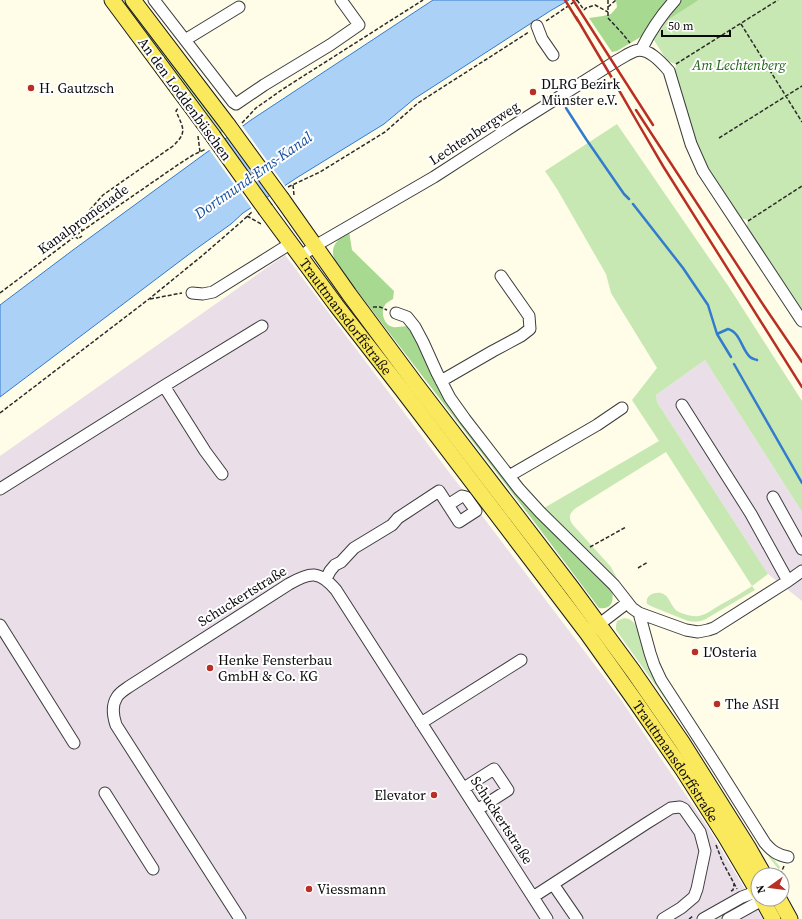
<svg xmlns="http://www.w3.org/2000/svg" width="802" height="919" viewBox="0 0 802 919" font-family="'Source Serif 4',serif">
<style>
.industrial{fill:#eadee9}
.green{fill:#c7e8b2}
.forest{fill:#a8d991}
.water{fill:#acd1f6;stroke:#337bce}
.pier{fill:#fffde7}
.lines{fill:none;stroke-linecap:round;stroke-linejoin:round}
.stream{stroke:#337bce;stroke-width:2.5}
.minor-casing{stroke:#3d3d3d;stroke-width:13}
.major-casing{stroke:#1b1b1b;stroke-width:17}
.path{stroke:#2c2c2c;stroke-width:1.5;stroke-dasharray:4 2;stroke-linecap:butt}
.minor{stroke:#fff;stroke-width:11}
.major{stroke:#fae85d;stroke-width:15}
.rail{stroke:#ba2f23;stroke-width:2.5}
.major-bridge-casing{stroke:#1b1b1b;stroke-width:17;stroke-linecap:butt}
.path-bridge{stroke:#2c2c2c;stroke-width:1.5;stroke-dasharray:4 2;stroke-linecap:butt}
.major-bridge{stroke:#fae85d;stroke-width:15}
.poi-dot{fill:#ba2f23;stroke:#fff;stroke-width:1.5}
.labels{text-anchor:middle;dominant-baseline:central;stroke-width:4;stroke-linejoin:round;paint-order:stroke}
.park-label{font-size:14px;font-style:italic;fill:#21611b;stroke:#fff}
.poi-label{font-size:14px;fill:#0a0a0a;stroke:#fff;text-anchor:start}
.street-label{font-size:14px;fill:#0a0a0a;stroke:#fff}
.water-label{font-size:15px;font-style:italic;fill:#144e9b;stroke:#fff}
</style>
<rect width="100%" height="100%" fill="#fffde7"/>
<path class="industrial" d="M285 255 619 697 709 829 763 919H0V456Z
M705 360 802 512V601L768 574 657 402 656 395Z"/>
<path class="green" d="M118 0H127L226 130 218 136Z
M699 0H802V312L746 229 748 220 740 218 699 154 695 145 675 71 676 64 667 61 649 32Z
M617 124 729 287 802 401V512L705 360 656 395 657 402 768 574 752 586 755 590 704 620C698 622 694 622 688 621L653 607 647 604C645 596 653 592 661 593 670 595 670 606 677 611 683 614 692 617 698 616 706 615 713 609 720 605 731 599 742 593 752 586L666 452 576 508C569 513 568 518 573 525L611 567 617 578 544 508 659 441 632 400 657 368 611 293 606 274 557 189 545 171Z
M624 618C640 619 642 642 646 654L769 853 780 867 779 870 762 848 700 750 656 686 616 630V625L617 621Z"/>
<path class="forest" d="M616 0H699L649 32 617 51 612 52 589 18 603 16 611 14 617 7Z
M349 231 352 250 394 291 393 299C390 301 387 302 385 305 380 312 384 325 393 327 398 328 404 325 409 327L441 390 612 590C614 601 612 610 599 608 513 492 423 378 336 263 328 247 337 240 349 231Z"/>
<path class="water" d="M433 0H569L550 11 414 99 384 124 298 177 243 213 231 224 196 249 0 397V305L73 250 251 120Z"/>
<path class="pier" d="M241 124 286 187 271 197 227 134Z
M222 138 266 200 252 209 208 148Z"/>
<g class="lines">
<path class="stream" d="M566 108 586 139 624 194 629 199
M633 204 683 268 708 305 717 334 731 357
M717 334 728 329C740 332 742 350 750 357 752 359 754 359 757 360
M734 364 802 483"/>
<g class="minor-casing">
<path id="minor" d="M154 0 233 102 236 104 264 85 330 45 359 25 341 0
M537 26 542 39 553 55
M185 40 239 7
M641 50C650 32 661 15 675 0
M300 257 315 246 434 177 516 124 618 60C624 57 629 53 635 51 648 47 661 62 669 71L691 144 703 171 802 321
M192 293 203 294 213 292 285 247
M396 313 407 317 415 327 423 342 437 373 450 398 465 419 519 489 540 512 614 585 632 608 639 613 686 630 698 632 708 630 714 628 788 581 802 571
M441 381 493 351 521 336 530 329 529 316 501 276
M164 386 205 451 222 474
M682 405 751 514 788 581
M509 476 597 425 622 408
M0 489 164 386 262 326
M773 497 802 549
M326 579 330 571 335 565 341 562 354 548 392 525 398 518 439 491 459 522 476 511 466 497 462 496 448 505
M639 613 650 653 654 665 661 680 714 762 765 843C772 851 777 855 788 857
M0 625 74 743
M593 629 627 603
M421 723 521 660
M464 788 494 769 508 790 477 810
M105 793 153 869
M553 884 577 919
M533 897 647 823 671 808 680 807 684 809 700 832 705 851 697 889 694 897 681 908 663 919
M240 919 116 725C113 716 111 706 117 697 120 692 126 689 130 686L289 584C310 572 319 570 336 590L547 919
M703 919 742 897 758 891
M728 919 764 899"/>
</g>
<g class="major-casing">
<g id="major">
<path d="M112 0 213 136"/>
<path d="M133 0 228 125"/>
<path d="M282 199 349 294 415 383 572 588 633 671 682 742 748 847 764 875"/>
<path id="s1" d="M266 210 336 305 403 391 587 633 636 702 683 770 725 836 758 892"/>
<path d="M762 899 773 919"/>
<path d="M779 899 790 919"/>
</g>
</g>
<path class="path" d="M608 0V18L622 33 630 43
M608 7 616 0
M584 10 586 8 595 5 608 12
M546 21 577 0
M741 24 802 122
M676 64 778 0
M242 123 256 108 283 89 423 0
M198 136 200 152
M719 138 802 86
M293 185 294 195
M288 187 320 172 385 132 418 103 529 32
M247 216 261 224
M748 221 802 186
M82 231 81 227 82 219 103 195 173 146C188 132 183 128 176 111L178 108
M75 236 78 239 82 236
M0 293 82 231 179 164 193 155 206 149
M150 299 182 293
M373 307H380L387 310
M0 413 149 299 203 255 240 223 253 211
M590 547 626 527
M638 568 648 562
M716 845 723 863 737 889
M780 875 784 866
M731 891 733 890 734 884
M689 919 693 916"/>
<use href="#minor" class="minor"/>
<use href="#major" class="major"/>
<path class="rail" d="M565 0 578 21
M573 0 653 125
M576 17 612 78 639 125 663 166 802 387
M636 110 764 306 802 362"/>
<g class="major-bridge-casing">
<path id="major-bridge" d="M228 125 282 199
M213 136 266 210"/>
</g>
<path class="path-bridge" d="M577 0 584 10"/>
<use href="#major-bridge" class="major-bridge"/>
</g>
<g class="poi-dot">
<circle cx="31" cy="88" r="4"/>
<circle cx="533" cy="92" r="4"/>
<circle cx="695" cy="652" r="4"/>
<circle cx="210" cy="668" r="4"/>
<circle cx="717" cy="704" r="4"/>
<circle cx="434" cy="795" r="4"/>
<circle cx="309" cy="889" r="4"/>
</g>
<g class="labels">
<g class="park-label">
<text x="739" y="65">Am Lechtenberg</text>
</g>
<g class="poi-label">
<text x="541" y="84">DLRG Bezirk<tspan x="541" dy="16">Münster e.V.</tspan></text>
<text x="39" y="88">H. Gautzsch</text>
<text x="703" y="652">L'Osteria</text>
<text x="218" y="660">Henke Fensterbau<tspan x="218" dy="16">GmbH &amp; Co. KG</tspan></text>
<text x="725" y="704">The ASH</text>
<text x="426" y="795" text-anchor="end">Elevator</text>
<text x="317" y="889">Viessmann</text>
</g>
<g class="street-label">
<text transform="translate(185 99) rotate(54)">An den Loddenbüschen</text>
<text transform="translate(474 133) rotate(-33)">Lechtenbergweg</text>
<text transform="translate(83 219) rotate(-36)">Kanalpromenade</text>
<text stroke="none"><textPath href="#s1" startOffset="133">Trauttmansdorffstraße</textPath></text>
<text transform="translate(242 596) rotate(-32)">Schuckertstraße</text>
<text stroke="none"><textPath href="#s1" startOffset="687">Trauttmansdorffstraße</textPath></text>
<text transform="translate(502 820) rotate(57)">Schuckertstraße</text>
</g>
<g class="water-label">
<text transform="translate(253 175) rotate(-35)">Dortmund-Ems-Kanal</text>
</g>
</g>
<g transform="translate(770 887) rotate(256)"><circle r="19" fill="#ffffff" stroke="#9d9d9d"/>
<path d="M0-3L7 15L0 10L-7 15Z" fill="#ba2f23"/>
<text y="-6" font-size="11" font-weight="bold" text-anchor="middle" fill="#0a0a0a">N</text>
</g>
<path d="M662 30v6h68v-6" fill="none" stroke="#0a0a0a" stroke-width="2"/>
<text x="668" y="30" font-size="12" fill="#0a0a0a" stroke="#ffffff" stroke-width="3" paint-order="stroke">50 m</text>
</svg>
